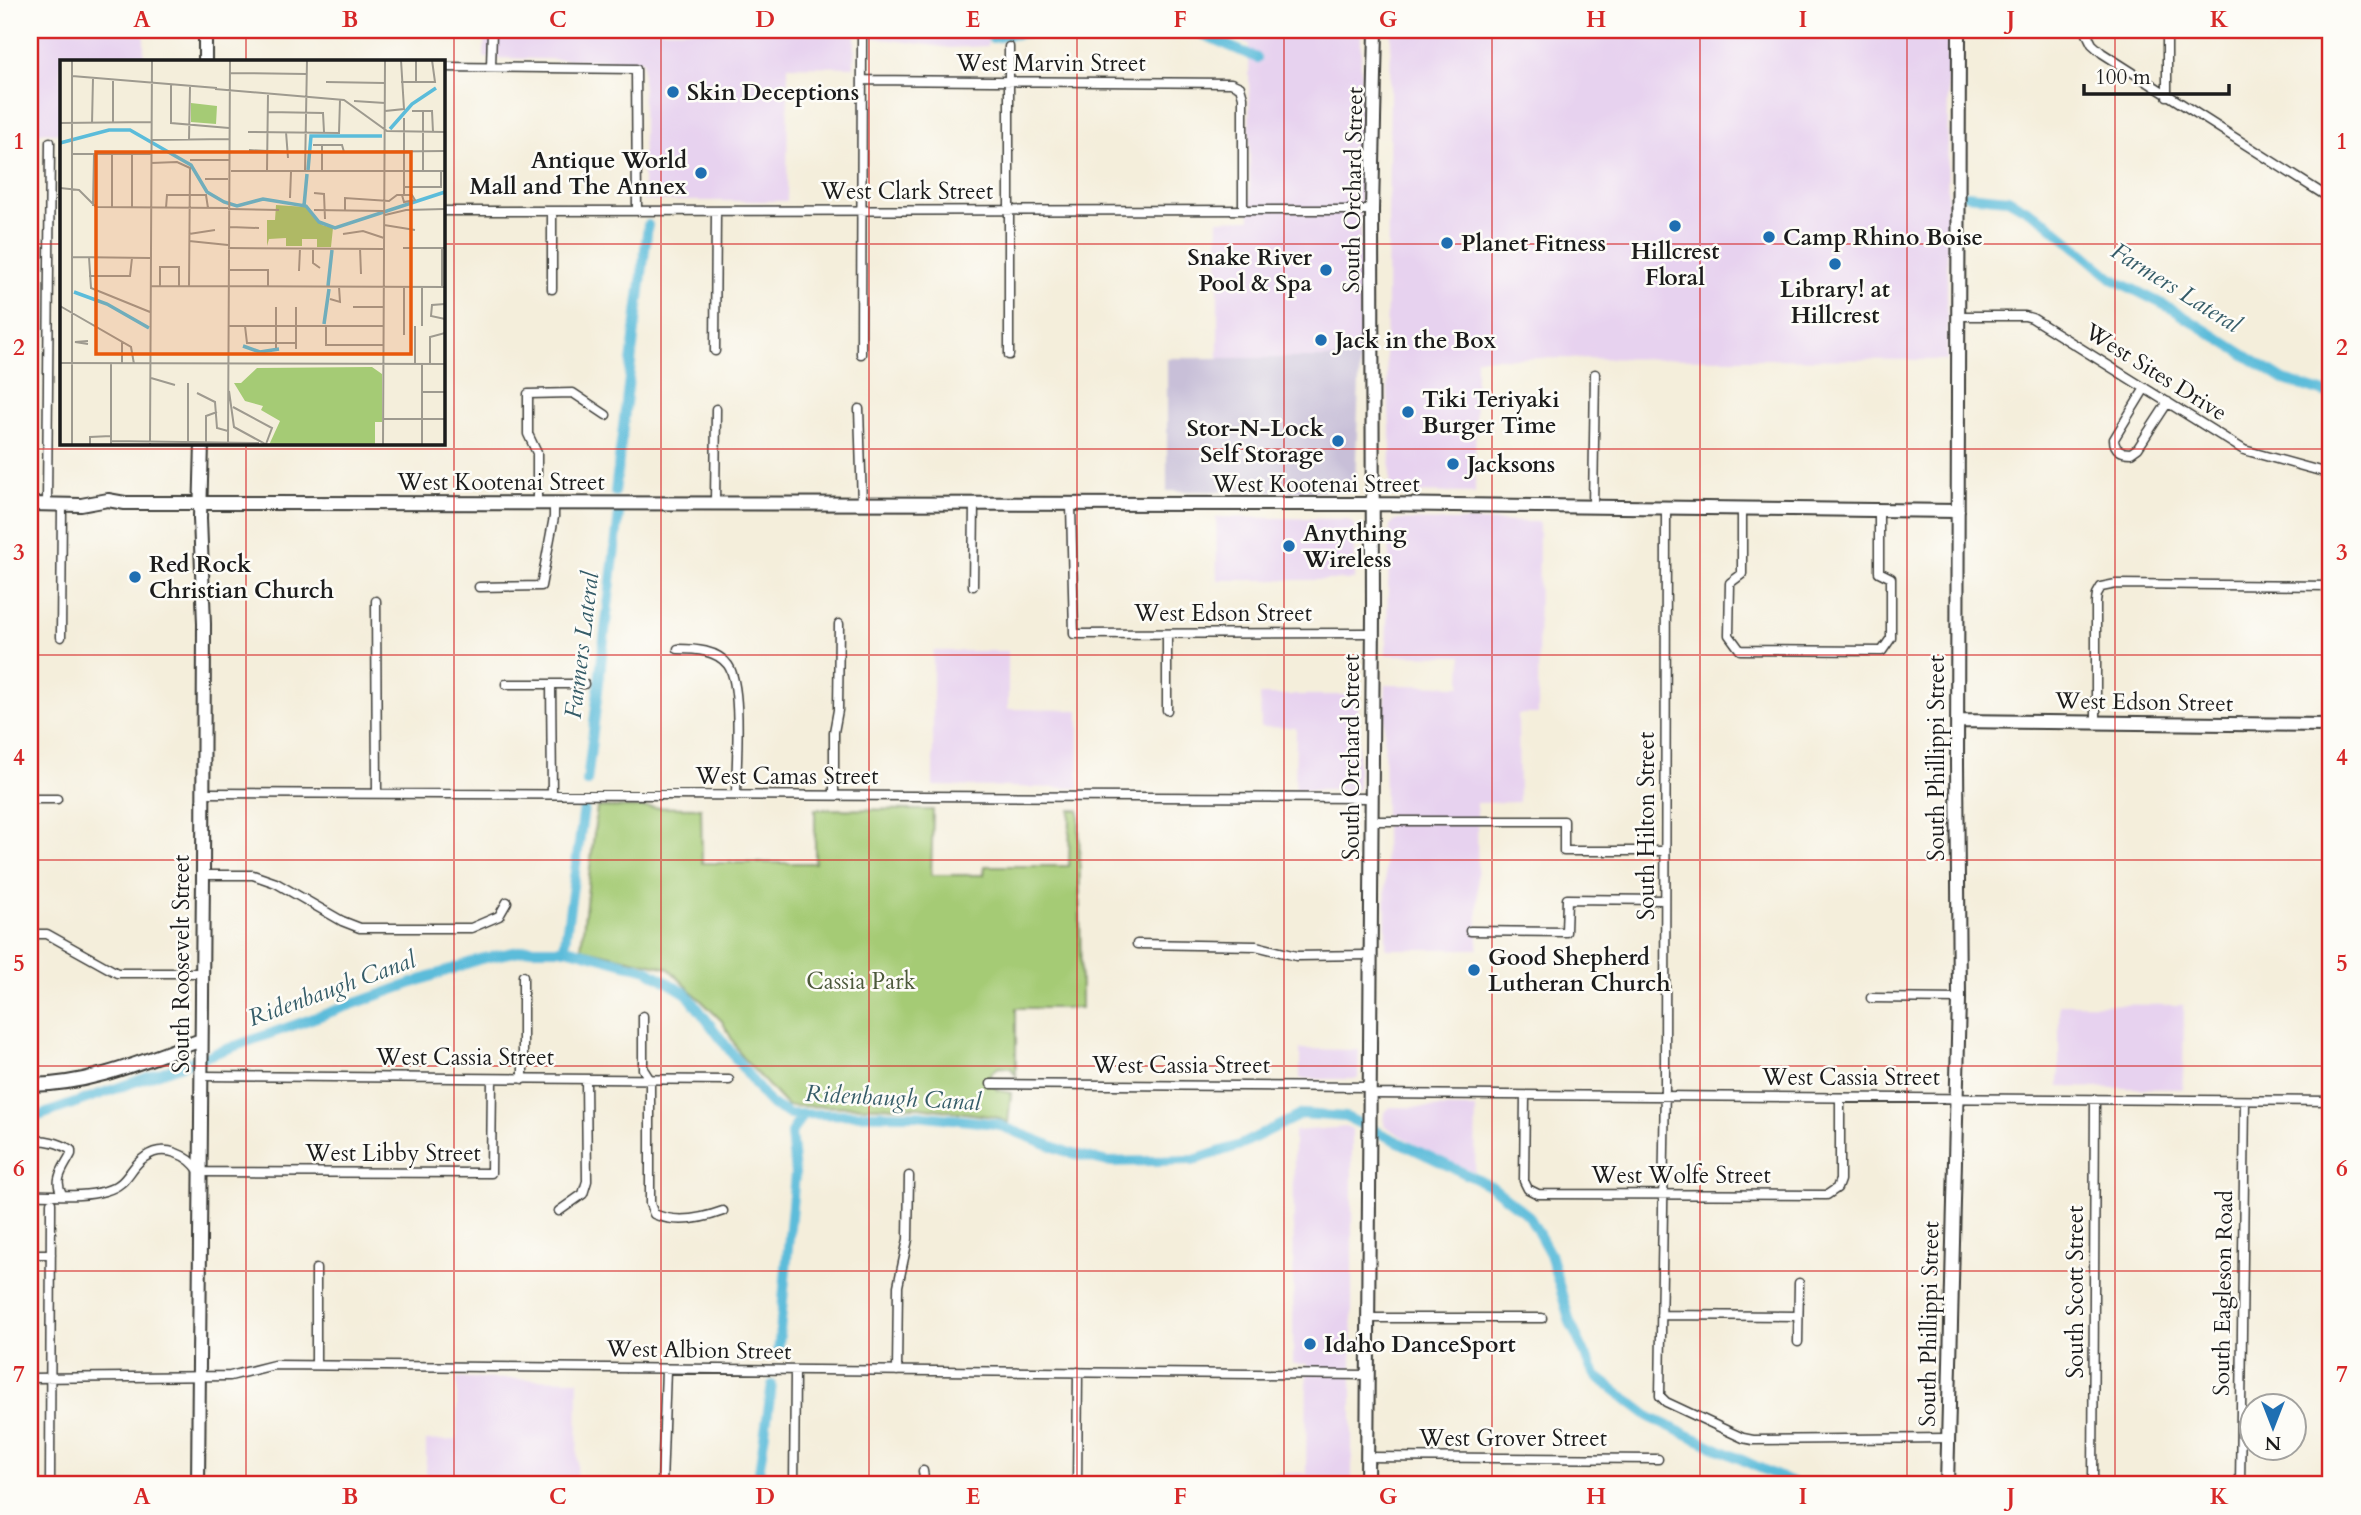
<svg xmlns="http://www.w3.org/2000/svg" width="2361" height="1515" viewBox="0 0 2361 1515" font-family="Cardo,serif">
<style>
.built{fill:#e7d2ef}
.industrial{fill:#c8bfd8}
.green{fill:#a5cb75;stroke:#607448;stroke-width:2}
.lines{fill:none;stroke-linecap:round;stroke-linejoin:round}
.canal{stroke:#5bbcda;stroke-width:10}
.street-casing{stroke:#3c3c39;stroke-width:11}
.secondary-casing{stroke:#3c3c39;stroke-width:16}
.street{stroke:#fff;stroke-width:8}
.secondary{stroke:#fff;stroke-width:12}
.grid{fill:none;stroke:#d62828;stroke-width:2;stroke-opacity:0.55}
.poi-dot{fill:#1f6fb2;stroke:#fdfcf7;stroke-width:2.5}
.labels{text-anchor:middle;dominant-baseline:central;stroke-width:5;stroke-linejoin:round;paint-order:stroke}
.street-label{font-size:23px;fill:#1c1c1c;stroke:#fdfcf7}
.poi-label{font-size:23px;font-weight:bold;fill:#1c1c1c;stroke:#fdfcf7;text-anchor:start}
.park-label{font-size:23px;fill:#4c593b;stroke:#fdfcf7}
.water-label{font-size:24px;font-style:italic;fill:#355c68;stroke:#fdfcf7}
.inset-river{fill:none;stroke:#5bbcda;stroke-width:3.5}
.inset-road{fill:none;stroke:#9e9a8f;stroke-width:2}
.view{fill:#e8590c;fill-opacity:0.15;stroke:#e8590c;stroke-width:3.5}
.inset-edge{fill:none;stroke:#1c1c1c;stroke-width:3.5}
.neatline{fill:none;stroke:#d62828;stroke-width:2.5}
.grid-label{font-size:23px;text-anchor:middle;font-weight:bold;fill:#d62828}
</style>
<rect width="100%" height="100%" fill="#fdfcf7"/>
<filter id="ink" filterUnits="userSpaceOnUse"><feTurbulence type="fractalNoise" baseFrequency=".0143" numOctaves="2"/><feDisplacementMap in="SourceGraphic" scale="14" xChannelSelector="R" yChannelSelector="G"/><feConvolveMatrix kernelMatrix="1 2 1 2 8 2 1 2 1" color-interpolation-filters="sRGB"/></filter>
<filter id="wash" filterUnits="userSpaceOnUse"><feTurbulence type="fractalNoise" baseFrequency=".00686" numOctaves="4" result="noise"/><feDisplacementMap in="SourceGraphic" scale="28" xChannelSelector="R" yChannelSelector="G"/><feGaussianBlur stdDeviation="1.57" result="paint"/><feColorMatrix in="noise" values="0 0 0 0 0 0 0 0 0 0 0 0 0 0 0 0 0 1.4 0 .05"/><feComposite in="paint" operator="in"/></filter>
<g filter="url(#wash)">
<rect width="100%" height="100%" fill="#f4eedb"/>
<path class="built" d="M30 30H144V61H61V133L34 132Z
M485 30H987L988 46 950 48 855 35 854 67 788 66 787 201H643V61L484 58Z
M1210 30H1361L1360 358H1218V220L1250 219 1249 44Z
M1391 30H1948L1947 360 1476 358 1475 493 1398 492 1390 485 1391 447 1386 356Z
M1216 517 1347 519 1355 525 1354 580H1217Z
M1395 520 1539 522 1538 714H1518L1519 802 1477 803 1478 949H1386L1384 713 1386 685 1461 686 1462 656 1386 655 1390 526Z
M933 651H1008V709L1079 710V788L933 786Z
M1260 695H1358V790H1295L1296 728 1261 727Z
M2059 1004 2184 1005 2183 1089 2059 1087Z
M1300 1049 1359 1050 1358 1079H1300Z
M1390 1107 1476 1108 1475 1172 1435 1156 1384 1126 1385 1111Z
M1347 1127 1352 1129V1485H1218V1474L1306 1473 1307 1364H1293L1294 1131Z
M457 1378 578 1380 577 1485H426V1441L457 1440Z"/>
<path class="industrial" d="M1167 358H1360L1355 485 1348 492 1167 491Z"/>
<path class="green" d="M597 807 701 808 702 863H815V809L933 810 931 875H984L985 866H1069L1070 810H1079L1081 1008H1016V1076L1011 1068 999 1067 992 1072 990 1080 997 1090 1011 1093 1008 1123 996 1117 920 1107 787 1106 741 1056 722 1021 668 968 581 948Z"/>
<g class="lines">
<path class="canal" d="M1192 30 1257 58
M992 38 1042 30
M1966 195 2008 199 2044 220 2113 279 2174 310 2284 380 2331 395
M615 492 648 225
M587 782 619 514
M564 949 584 808
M30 1119 480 959 529 949H570L647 970 687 994 770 1104 789 1114 918 1115 996 1124 1067 1152 1108 1162 1194 1160 1240 1145 1302 1114 1346 1117 1491 1186 1529 1216 1550 1254 1570 1322 1595 1375 1651 1418 1797 1485
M778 1353 795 1174 791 1133 803 1114
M757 1485 772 1385"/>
</g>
</g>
<g filter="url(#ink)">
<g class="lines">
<g class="street-casing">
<path id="street" d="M2085 30 2092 44 2102 53 2331 199
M2167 30V96
M443 67 636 69 637 211
M491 67 492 30
M862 80 1231 83 1240 87 1243 97V210
M443 211 1372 210
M552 289V211
M1959 316H2025L2032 318 2244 450 2331 474
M715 351 716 211
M861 354 862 38
M1009 355V47
M2145 388 2114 439C2114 450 2122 453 2131 453L2138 448 2168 402
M859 409 862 504
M715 503 716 409
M47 504 50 142
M537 504V453L528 434V394L573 393 606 415
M1071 505 1074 634 1373 633
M1593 507 1595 374
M1666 507 1665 1084 1660 1396 1666 1402 1743 1438 1753 1440 1948 1438
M1742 508V574L1730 583 1729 635 1740 650 1882 651 1891 638V578L1879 572V510
M973 586 974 504
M479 587 541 586 554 517V503
M376 601 377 793
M61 637 62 504
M678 649C695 649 717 650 728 665 743 686 736 766 736 795
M506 684H584
M551 684 552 794
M1167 710V634
M2096 723V603L2097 594 2101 587 2116 584 2331 586
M203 793 1371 798
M834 795V732L838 710 839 624
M30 799H57
M1371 821H1564V851H1665
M203 875H253L276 883 342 921 360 928H471L499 916 507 902
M1470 931 1566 932 1567 899 1665 900
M30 934H47L117 973H202
M1137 944 1256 946 1296 956 1371 955
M523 976V1079
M1871 998 1959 999
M643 1016V1069L650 1080V1204L654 1214C676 1224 701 1219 723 1211
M201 1076 729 1080
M991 1084 1371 1087
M1371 1094C1691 1098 2011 1100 2331 1101
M1525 1096 1524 1181 1528 1189 1538 1194 1827 1195 1837 1188 1840 1180V1098
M30 1142C43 1138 60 1143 71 1150V1154C64 1168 53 1179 62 1194
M30 1195C54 1194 81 1198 105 1191 130 1184 128 1168 145 1157 164 1143 189 1155 200 1172L491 1173 492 1079
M559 1211 583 1194 587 1181 586 1079
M30 1254H51
M1661 1315 1798 1316
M1369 1318H1542
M1798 1342 1799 1283
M316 1365V1269
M897 1371 898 1286 908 1239 909 1176
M30 1378 230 1376 274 1365 1368 1375
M1368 1457 1658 1459
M923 1471 925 1485
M50 1485 51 1203
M662 1485 666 1369
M794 1485 795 1370
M1077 1485 1078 1372
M2093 1485 2095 1099
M2240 1485 2245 1101"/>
</g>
<g class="secondary-casing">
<path id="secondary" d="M205 30V61
M30 504 81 505 108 500 125 503 1373 504 1958 511
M1957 721 2331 725
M30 1085C90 1085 146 1060 201 1040
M198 1485 203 875 204 624 200 518 202 443
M1367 1485 1373 611 1372 210 1376 30
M1947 1485 1959 999 1957 764 1959 30"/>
</g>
<use href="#street" class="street"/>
<use href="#secondary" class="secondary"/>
</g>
</g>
<path class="grid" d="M246 30V61M454 30V1485M661 30V1485M869 30V1485M1077 30V1485M1284 30V1485M1492 30V1485M1700 30V1485M1907 30V1485M2115 30V1485M30 244H61M443 244H2331M246 443V1485M30 449H2331M30 655H2331M30 860H2331M30 1066H2331M30 1271H2331"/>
<g class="poi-dot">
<circle cx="673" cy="92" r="7"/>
<circle cx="701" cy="173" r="7"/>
<circle cx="1675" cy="226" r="7"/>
<circle cx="1769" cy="237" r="7"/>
<circle cx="1447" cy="243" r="7"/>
<circle cx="1835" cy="264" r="7"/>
<circle cx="1326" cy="270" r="7"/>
<circle cx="1321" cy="340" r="7"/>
<circle cx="1408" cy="412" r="7"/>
<circle cx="1338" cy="441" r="7"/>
<circle cx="1453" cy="464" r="7"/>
<circle cx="1289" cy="546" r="7"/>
<circle cx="135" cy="577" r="7"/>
<circle cx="1474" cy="970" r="7"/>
<circle cx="1310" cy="1344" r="7"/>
</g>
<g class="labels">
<g class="street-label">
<text x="1051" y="63">West Marvin Street</text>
<text transform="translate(1353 190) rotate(-89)">South Orchard Street</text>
<text x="907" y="191">West Clark Street</text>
<text transform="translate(2156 372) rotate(32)">West Sites Drive</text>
<text x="501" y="482">West Kootenai Street</text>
<text x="1316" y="484">West Kootenai Street</text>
<text x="1223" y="613">West Edson Street</text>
<text transform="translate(2144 702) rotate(1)">West Edson Street</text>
<text transform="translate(1351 757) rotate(-90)">South Orchard Street</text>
<text transform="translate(1936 758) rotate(-90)">South Phillippi Street</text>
<text x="787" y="776">West Camas Street</text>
<text transform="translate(1646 826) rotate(-90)">South Hilton Street</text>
<text transform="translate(181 964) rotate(-90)">South Roosevelt Street</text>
<text x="465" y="1057">West Cassia Street</text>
<text x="1181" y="1065">West Cassia Street</text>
<text x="1851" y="1077">West Cassia Street</text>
<text x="393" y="1153">West Libby Street</text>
<text x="1681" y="1175">West Wolfe Street</text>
<text transform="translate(2075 1292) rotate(-90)">South Scott Street</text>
<text transform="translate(2223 1293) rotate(-89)">South Eagleson Road</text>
<text transform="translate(1929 1324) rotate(-89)">South Phillippi Street</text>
<text transform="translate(699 1350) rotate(1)">West Albion Street</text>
<text x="1513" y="1438">West Grover Street</text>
</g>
<g class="poi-label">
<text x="687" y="92">Skin Deceptions</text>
<text x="687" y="160" text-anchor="end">Antique World<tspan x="687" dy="26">Mall and The Annex</tspan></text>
<text x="1783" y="237">Camp Rhino Boise</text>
<text x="1461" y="243">Planet Fitness</text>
<text x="1675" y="251" text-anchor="middle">Hillcrest<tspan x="1675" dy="26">Floral</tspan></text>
<text x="1312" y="257" text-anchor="end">Snake River<tspan x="1312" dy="26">Pool &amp; Spa</tspan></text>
<text x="1835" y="289" text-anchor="middle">Library! at<tspan x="1835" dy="26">Hillcrest</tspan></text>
<text x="1335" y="340">Jack in the Box</text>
<text x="1422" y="399">Tiki Teriyaki<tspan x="1422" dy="26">Burger Time</tspan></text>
<text x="1324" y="428" text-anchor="end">Stor-N-Lock<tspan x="1324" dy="26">Self Storage</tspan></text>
<text x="1467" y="464">Jacksons</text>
<text x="1303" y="533">Anything<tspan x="1303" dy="26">Wireless</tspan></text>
<text x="149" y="564">Red Rock<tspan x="149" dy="26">Christian Church</tspan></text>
<text x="1488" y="957">Good Shepherd<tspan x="1488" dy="26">Lutheran Church</tspan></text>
<text x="1324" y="1344">Idaho DanceSport</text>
</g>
<g class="park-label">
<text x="861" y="981">Cassia Park</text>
</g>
<g class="water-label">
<text transform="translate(2176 288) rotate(32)">Farmers Lateral</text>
<text transform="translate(582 645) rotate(-83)">Farmers Lateral</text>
<text transform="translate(332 989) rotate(-20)">Ridenbaugh Canal</text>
<text transform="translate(893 1098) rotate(3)">Ridenbaugh Canal</text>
</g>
</g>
<g transform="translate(60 60)">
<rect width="385" height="385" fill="#f4eedb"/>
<path d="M131 43 157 46 156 64 131 62ZM216 145 246 147 262 165 273 168 271 187H257V179H242V186H226V178L209 179 207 186V160H215ZM312 307 322 314V362H315V385H209L220 361 201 350 203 346 185 341 174 323H181L197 308Z" fill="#a5cb75"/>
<path class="inset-river" d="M330 69 352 44 376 28M0 83 49 70H70L131 105 147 132 164 142 177 146 203 139 246 146 259 162 275 168 385 132M248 110 251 76H322M244 146 247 114M268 226 272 190M14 232 47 244 89 268M264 264 269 229M183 286 200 292 219 289"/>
<path class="inset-road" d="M12 0V303M170 13 247 14M12 16 157 28M266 22 325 23M341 22H375L372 0M356 22V0M111 25V63L169 68M155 29 284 40 327 71 385 72M294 41 325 43M325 51 344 49 341 0M352 51H372L373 72M363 51V111M208 52 263 53 264 72M0 63 91 62M53 63V19M32 64 33 18M188 72 279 73 280 40M226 72 228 98M91 80 169 79M129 80 130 27M253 85H282L284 92 385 91M189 90 226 92M13 94H91M130 100H169M91 103 117 102 130 108 129 227M171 111H385M207 111 208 33M245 112 247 0M262 112V85M145 119H168M344 127H381V111M0 128 19 130 36 147 168 148M254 133 264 134 265 159M344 134V58M230 138 231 112M33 146 34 94M52 147V94M72 148V94M106 148 107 135H146L148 148M168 149 219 150M254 150 324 151M285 150V138L329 141 337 135H352L355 140 344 142 342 135M325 155 346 150 385 149M324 165 355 170M170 167 199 168M129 174 155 170M283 174 303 171 324 178M129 181 168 185M168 188 324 189M253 188V203L260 208M300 188 301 214M343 188H385M12 197 90 198M29 197 31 228 90 252M170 210H208V227M239 211 240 188M29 216H70L72 198M90 226 385 227M100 226V207H119V226M362 227V266M382 227V188M270 239 280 242 279 227M385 244 372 245 371 256 385 259M0 246 71 287 74 304M293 247H324M168 266H324M185 266 187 283H236M266 266V285H323M344 275V227M28 281 15 282 28 284M62 281V303M216 288V247M236 289V247M0 303 385 304M355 303V266M370 304V277L385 273M91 318 115 325M128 323V385M169 331 174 367 207 385M363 332H385M137 333 155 342 157 368 168 371M173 347 212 368 206 384M324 359H385M51 381 199 383M146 384V356L157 352M12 385V303M30 385V377L51 376M51 385V303M90 385 92 0M168 385 170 0M323 385 325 0M362 385V304"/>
<path class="view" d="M36 92H351V294H36Z"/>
<rect width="385" height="385" class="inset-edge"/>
</g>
<rect width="2361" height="1515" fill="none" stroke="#fdfcf7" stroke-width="77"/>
<g transform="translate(2273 1427) rotate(180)"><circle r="33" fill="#fdfcf7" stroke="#a3a29f" stroke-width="2"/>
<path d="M0-5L12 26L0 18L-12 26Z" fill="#1f6fb2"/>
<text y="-10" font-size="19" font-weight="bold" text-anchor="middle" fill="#1c1c1c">N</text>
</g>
<path d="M2084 84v10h145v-10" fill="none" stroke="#1c1c1c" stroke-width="3.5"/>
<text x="2095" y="84" font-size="21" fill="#1c1c1c" stroke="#fdfcf7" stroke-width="5" paint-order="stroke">100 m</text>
<rect x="38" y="38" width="2284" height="1438" class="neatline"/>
<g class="grid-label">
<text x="142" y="27">A</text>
<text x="350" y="27">B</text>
<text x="558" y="27">C</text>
<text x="765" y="27">D</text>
<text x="973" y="27">E</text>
<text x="1180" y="27">F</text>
<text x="1388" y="27">G</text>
<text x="1596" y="27">H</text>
<text x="1803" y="27">I</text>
<text x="2011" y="27">J</text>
<text x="2219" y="27">K</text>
<text x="19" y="149">1</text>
<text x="2342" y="149">1</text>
<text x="19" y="355">2</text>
<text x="2342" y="355">2</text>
<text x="19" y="560">3</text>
<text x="2342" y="560">3</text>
<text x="19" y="765">4</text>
<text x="2342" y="765">4</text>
<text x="19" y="971">5</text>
<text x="2342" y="971">5</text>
<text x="19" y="1176">6</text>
<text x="2342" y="1176">6</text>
<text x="19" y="1382">7</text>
<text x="2342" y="1382">7</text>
<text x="142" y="1504">A</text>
<text x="350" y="1504">B</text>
<text x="558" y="1504">C</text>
<text x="765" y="1504">D</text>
<text x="973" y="1504">E</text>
<text x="1180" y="1504">F</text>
<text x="1388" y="1504">G</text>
<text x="1596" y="1504">H</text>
<text x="1803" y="1504">I</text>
<text x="2011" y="1504">J</text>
<text x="2219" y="1504">K</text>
</g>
</svg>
